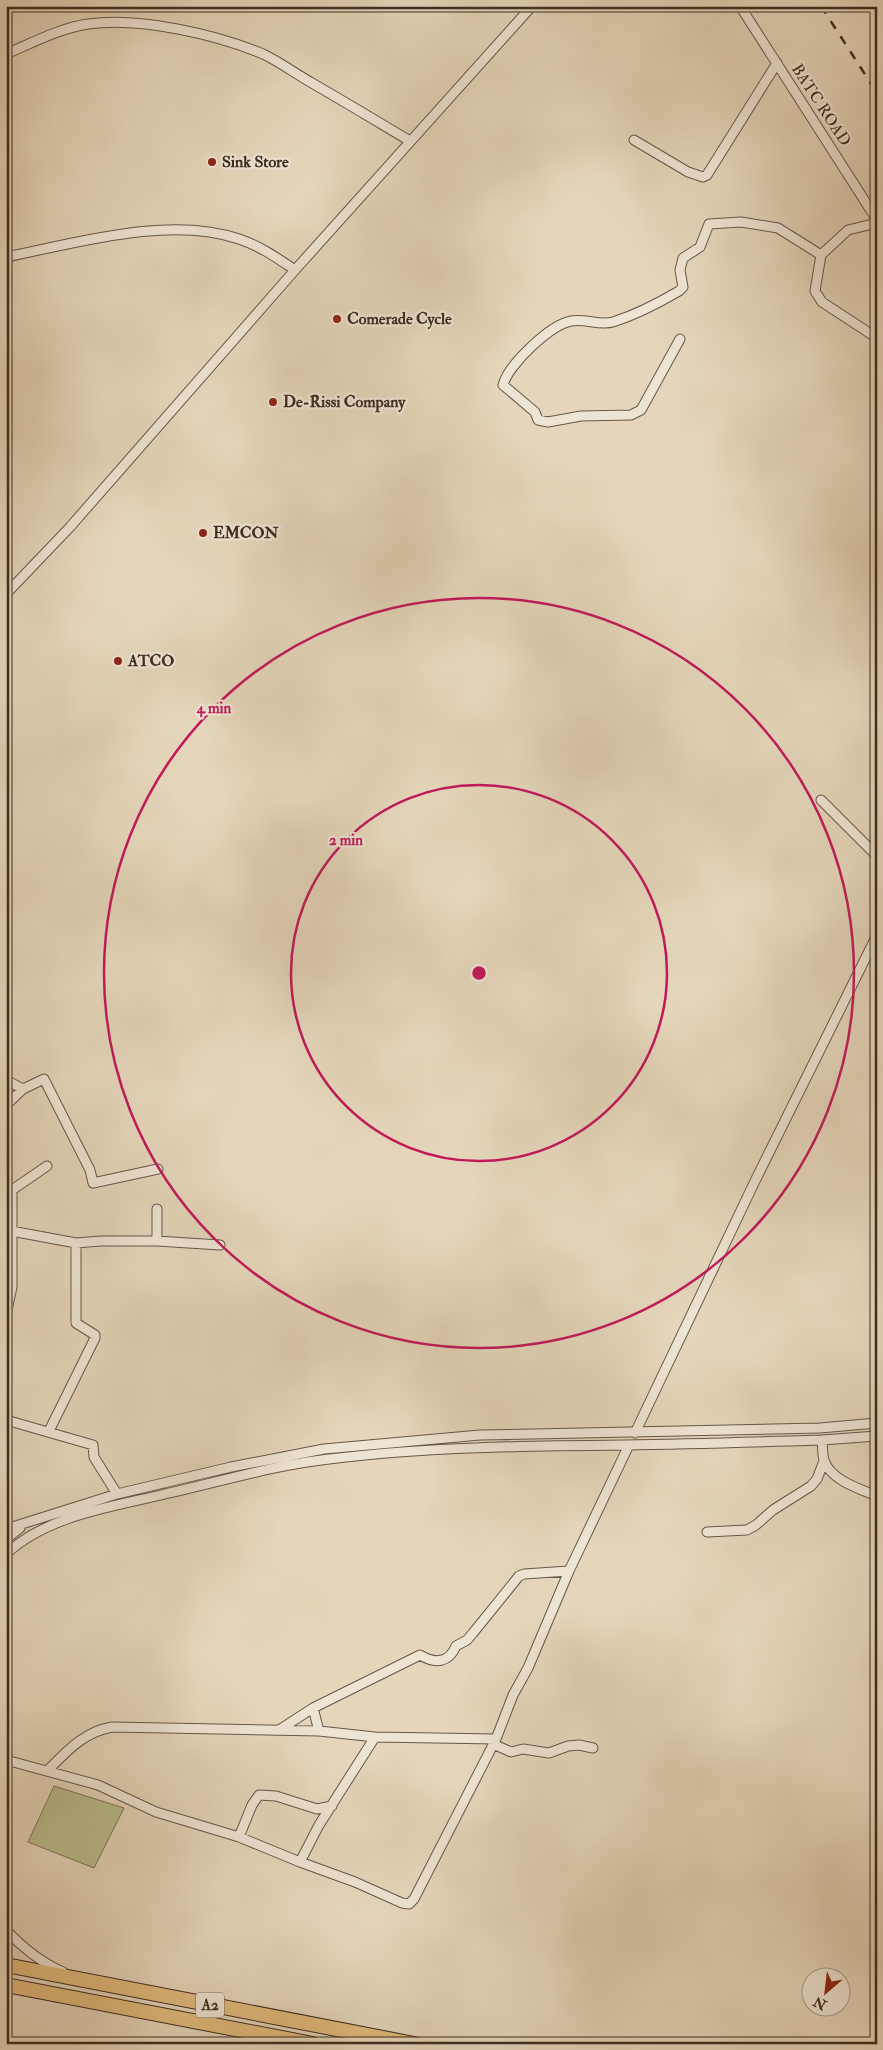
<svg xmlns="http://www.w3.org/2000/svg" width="883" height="2050" viewBox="0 0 883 2050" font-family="'IM FELL Double Pica',serif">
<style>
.green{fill:#b9bc8d;stroke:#7b7457}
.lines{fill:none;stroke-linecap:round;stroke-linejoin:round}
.minor-casing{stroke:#675748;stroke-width:11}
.highway-casing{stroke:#3d2d21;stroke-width:16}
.minor{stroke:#eee4d3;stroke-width:9}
.highway{stroke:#e2bb7e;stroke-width:14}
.rail{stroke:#3d2d21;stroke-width:2.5;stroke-dasharray:9 9;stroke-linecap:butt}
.ring{fill:none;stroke:#c2185b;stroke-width:2.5}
.poi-dot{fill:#8f2418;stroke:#eee4d3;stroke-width:2}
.labels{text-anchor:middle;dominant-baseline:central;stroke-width:4.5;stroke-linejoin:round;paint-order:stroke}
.shield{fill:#eee4d3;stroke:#726456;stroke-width:1}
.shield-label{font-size:15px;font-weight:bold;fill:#3d2d21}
.street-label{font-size:16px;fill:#3d2d21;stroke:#eee4d3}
.poi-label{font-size:16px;font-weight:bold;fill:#3d2d21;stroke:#eee4d3;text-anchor:start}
.centre{fill:#c2185b;stroke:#eee4d3;stroke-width:2.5}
.ring-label{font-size:15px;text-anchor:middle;font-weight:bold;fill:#c2185b;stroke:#eee4d3;stroke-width:4.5;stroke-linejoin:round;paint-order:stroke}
</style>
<rect width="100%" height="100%" fill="#e5d6bb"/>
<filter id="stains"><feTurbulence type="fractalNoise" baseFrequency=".004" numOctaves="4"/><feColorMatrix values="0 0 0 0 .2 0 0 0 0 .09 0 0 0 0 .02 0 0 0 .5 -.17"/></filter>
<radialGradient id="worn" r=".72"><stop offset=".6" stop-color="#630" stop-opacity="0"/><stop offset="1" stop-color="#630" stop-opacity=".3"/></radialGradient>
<path class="green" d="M54 1786 124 1808 94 1868 28 1842Z"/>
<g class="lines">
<g class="minor-casing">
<path id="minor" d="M740 6 877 220
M6 54C32 43 60 28 88 24 140 17 215 34 263 54 280 62 296 74 312 83 345 102 378 122 410 141
M634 140 688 172 703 177 707 175 777 63
M877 223 848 230 821 255 815 291 822 302 877 338
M6 257C76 243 170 215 239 239 260 246 277 258 295 270
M680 339 641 410 631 415 581 416 548 422 538 420 535 412 503 385C508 365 550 325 571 321 585 318 599 326 613 322 638 314 657 304 679 291L683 287 680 270 683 258 700 247 709 224 741 222 778 228 821 255
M6 594 70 527 295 270 532 6
M821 800 877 856
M6 1080 23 1089
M6 1105 23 1089 44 1079 90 1170 93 1183 158 1169
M6 1230 76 1243 101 1241H157L220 1245
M157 1241V1209
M6 1314 12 1287V1190L47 1166
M6 1420 93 1445 94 1457 117 1494
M49 1431 95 1338V1335L76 1323V1243
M635 1433 755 1181 877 935
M822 1440C823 1446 822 1454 824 1460 830 1480 860 1489 877 1496
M6 1529 117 1494 231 1467 324 1449 480 1435 820 1428 877 1423
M707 1532 747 1530 756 1525 773 1510 811 1486 817 1479 824 1461
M6 1539 20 1528
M6 1554C48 1515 112 1507 165 1494 219 1482 274 1465 329 1459 427 1447 526 1446 625 1445 691 1444 757 1442 822 1440L877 1436
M313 1708 319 1731
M279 1730 313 1708 420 1655C435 1664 449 1663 456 1646L467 1640 473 1633 519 1576 524 1574 569 1571
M493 1744 511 1752 523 1749 549 1753 568 1746 579 1745 593 1748
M6 1760 98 1785 156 1812 239 1837 300 1862 355 1882 402 1903 409 1904 414 1899 496 1739 513 1695 528 1668 569 1571 629 1445
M48 1770C68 1750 84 1732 112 1727L319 1731 375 1737 496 1739
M239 1837 252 1805 259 1795 276 1796 317 1809 332 1806
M300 1862 319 1825 375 1737
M6 1930C23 1948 40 1962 63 1972"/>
</g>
<g class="highway-casing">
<path id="highway" d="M6 1965 414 2044
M6 1985 313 2044"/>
</g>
<use href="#minor" class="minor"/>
<use href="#highway" class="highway"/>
<path class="rail" d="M821 6 877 93"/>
</g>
<g class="ring">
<circle cx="479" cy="973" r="188"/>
<circle cx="479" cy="973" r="375"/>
</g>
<g class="poi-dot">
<circle cx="212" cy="162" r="5"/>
<circle cx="337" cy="319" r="5"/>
<circle cx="273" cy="402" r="5"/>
<circle cx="203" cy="533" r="5"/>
<circle cx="118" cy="661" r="5"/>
</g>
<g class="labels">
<rect class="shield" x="196" y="1992.5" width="28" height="25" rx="4"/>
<g class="shield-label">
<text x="210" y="2005">A2</text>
</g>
<g class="street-label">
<text transform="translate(821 105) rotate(57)">BATC ROAD</text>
</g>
<g class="poi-label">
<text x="222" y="162">Sink Store</text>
<text x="347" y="319">Comerade Cycle</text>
<text x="283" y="402">De-Rissi Company</text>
<text x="213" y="533">EMCON</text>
<text x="128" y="661">ATCO</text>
</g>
</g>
<circle cx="479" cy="973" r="8" class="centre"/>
<g class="ring-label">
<text x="214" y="713">4 min</text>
<text x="346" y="845">2 min</text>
</g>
<rect width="883" height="2050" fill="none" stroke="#e5d6bb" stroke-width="25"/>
<rect x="8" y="8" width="868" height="2035" fill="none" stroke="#3d2d21" stroke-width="2.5"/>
<rect x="12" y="12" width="858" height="2025" fill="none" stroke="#3d2d21"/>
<g transform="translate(826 1992) rotate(208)"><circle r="24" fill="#eee4d3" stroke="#a79b8c"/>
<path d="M0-4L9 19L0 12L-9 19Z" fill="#8f2418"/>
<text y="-8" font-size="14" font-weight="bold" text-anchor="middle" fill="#3d2d21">N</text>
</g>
<rect width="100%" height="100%" filter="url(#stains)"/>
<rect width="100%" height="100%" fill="url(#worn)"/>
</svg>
